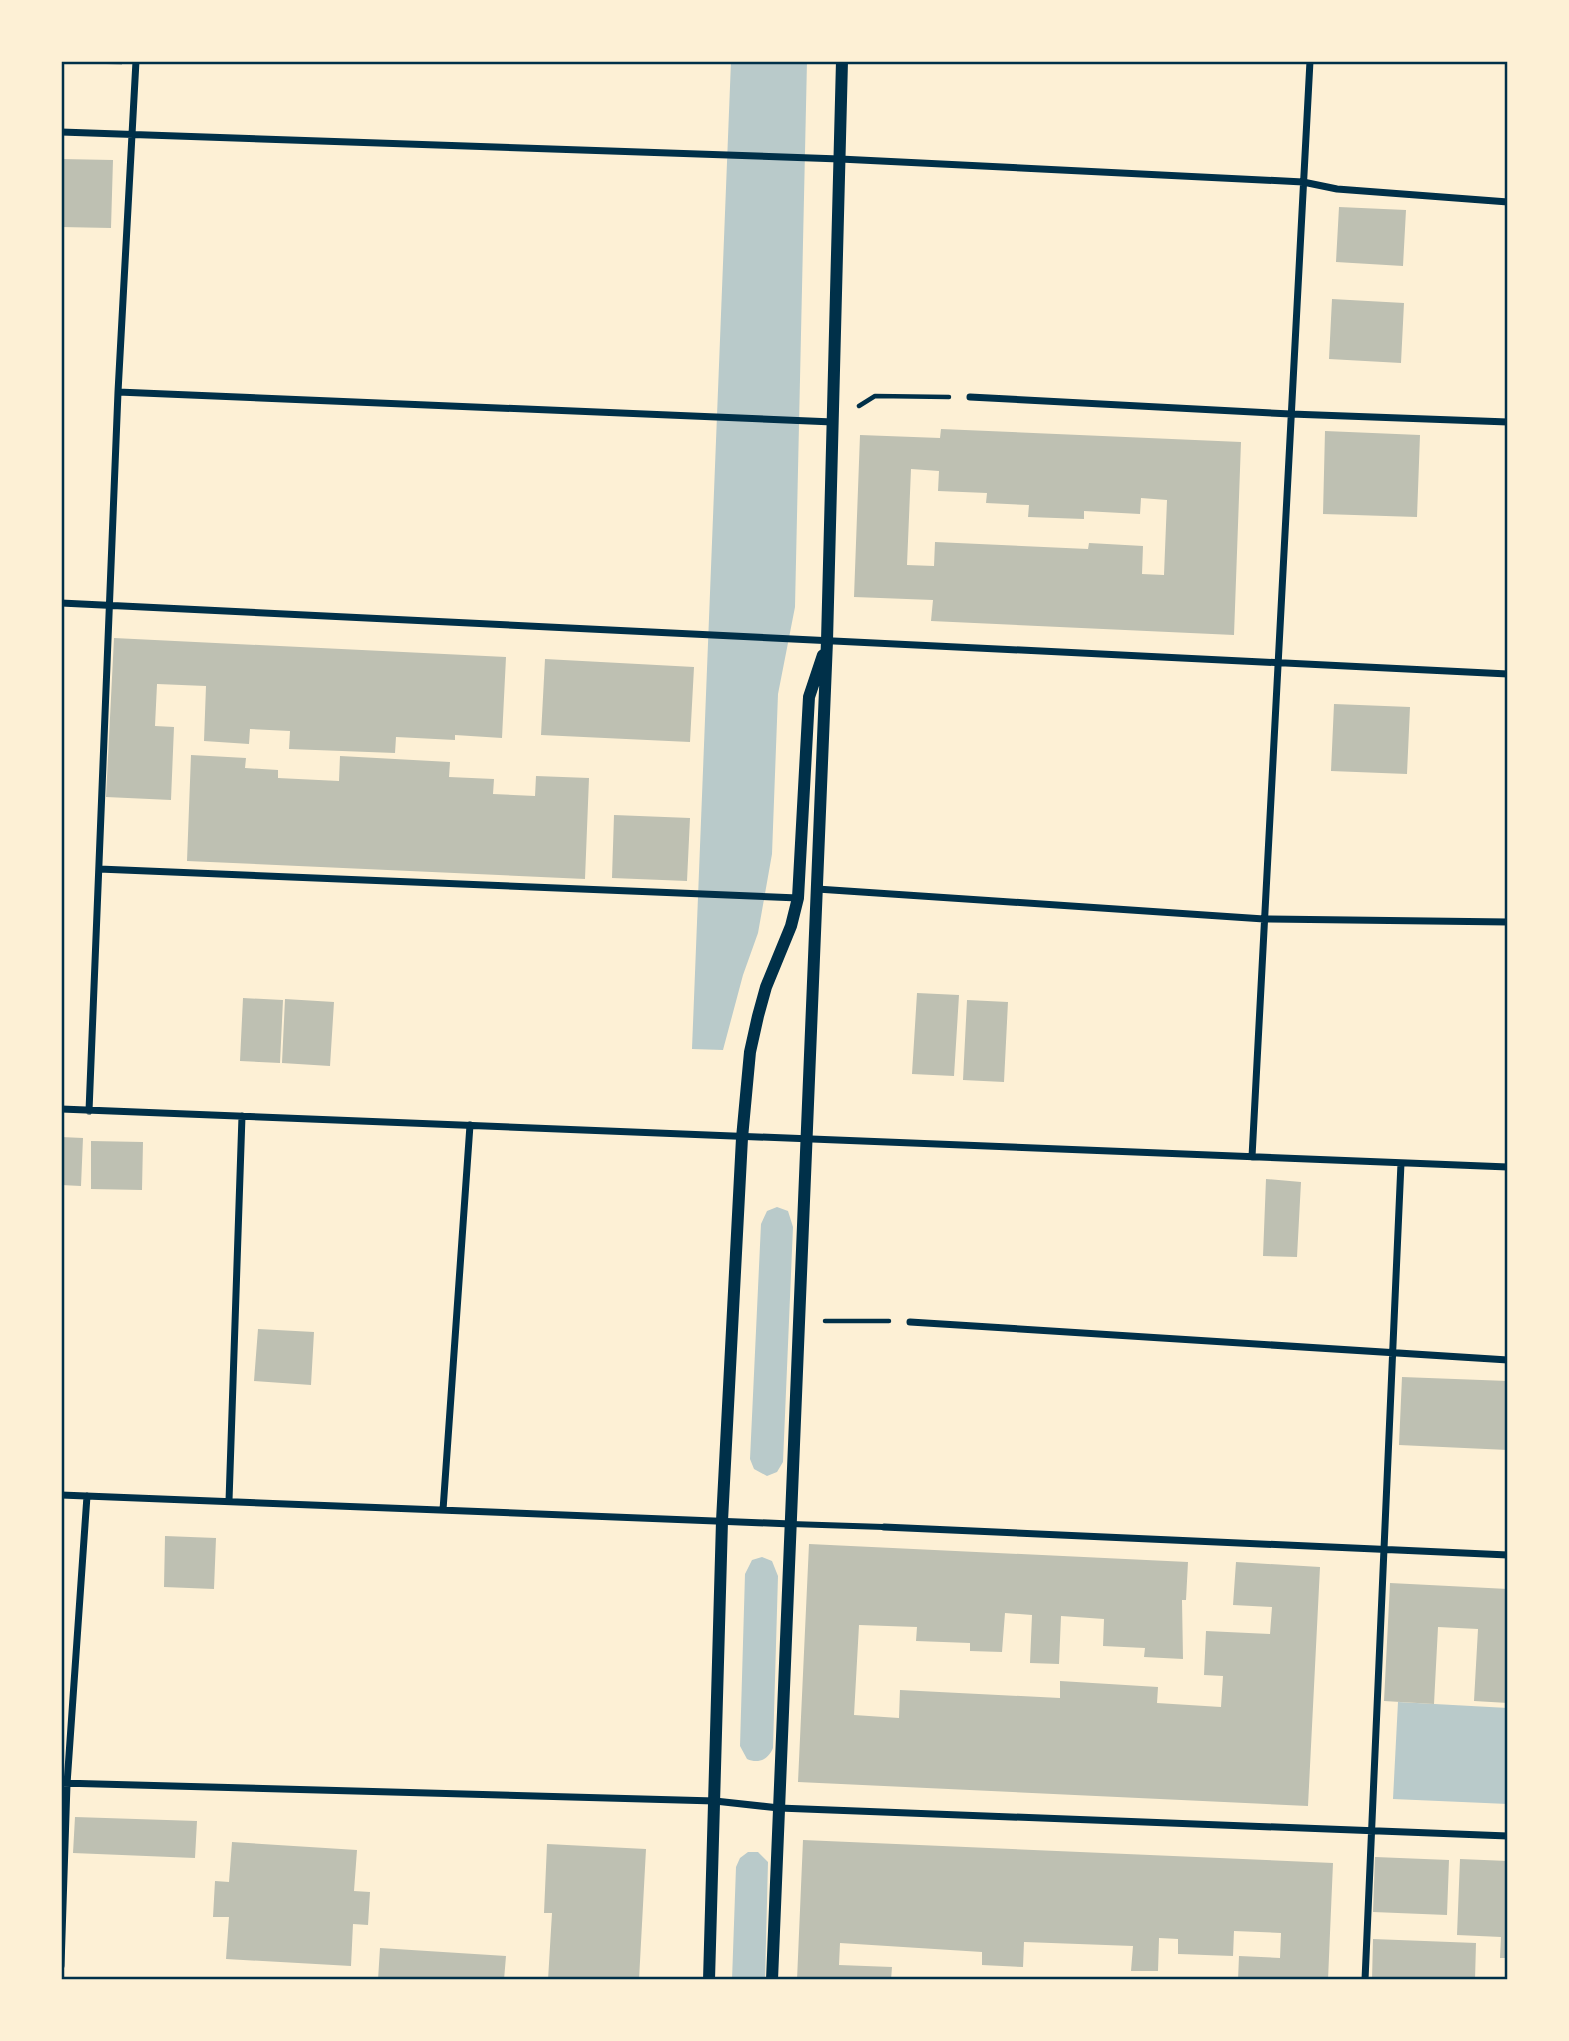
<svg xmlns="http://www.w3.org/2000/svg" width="1569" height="2041" viewBox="0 0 1569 2041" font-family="'Sofia Sans Condensed',sans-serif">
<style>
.green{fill:#b9caca}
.building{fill:#bec0b2;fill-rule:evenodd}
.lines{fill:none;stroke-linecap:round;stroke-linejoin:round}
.path{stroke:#003049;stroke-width:4.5}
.pedestrian{stroke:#003049;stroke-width:6}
.minor{stroke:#003049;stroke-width:7}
.tertiary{stroke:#003049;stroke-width:12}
.neatline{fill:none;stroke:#003049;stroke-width:2.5}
</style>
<rect width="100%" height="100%" fill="#fdf0d5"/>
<path class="green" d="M731 61H807L795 607 778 694 772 854 758 933 743 975 723 1050 692 1049Z
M777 1207 788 1211 793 1227 783 1462 777 1472 767 1476 754 1469 750 1459 761 1224 767 1211Z
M762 1557 772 1561 778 1576 773 1748C768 1760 758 1764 747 1759L740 1746 745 1574 752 1560Z
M1398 1702 1508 1708V1804L1393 1799Z
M748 1852H758L768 1862 765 1980H732L736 1867 740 1858Z"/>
<path class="building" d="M90 61H122V65L90 63Z
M61 159 113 160 111 228 61 227Z
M1339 207 1406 210 1403 266 1336 262Z
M1332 299 1404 303 1401 363 1329 359Z
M941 429 1241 442 1234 635 931 621 933 600 854 597 860 435 940 438ZM911 469 939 471 938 491 987 493 986 503 1029 505 1028 517 1084 519V511L1140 514 1141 498 1167 500 1164 575 1142 574 1143 546 1089 543 1088 549 935 542 934 566 907 565Z
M1325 431 1420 435 1417 517 1323 514Z
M114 638 506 657 502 738 455 735V740L396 737 395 753 289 749 290 731 250 729 249 744 204 741 206 686 157 684 155 726 174 727 171 800 106 797Z
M545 659 694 667 690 742 541 735Z
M1334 704 1410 707 1407 774 1331 771Z
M191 755 246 758 245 768 278 770V778L339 781 340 756 450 762 449 777 494 779 493 794 535 796 536 776 589 778 585 879 187 861Z
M614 815 690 818 687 881 612 878Z
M917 993 959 995 954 1076 912 1074Z
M243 998 283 1000 280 1063 240 1061Z
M285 999 334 1002 330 1066 282 1063Z
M967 1000 1008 1002 1004 1082 963 1080Z
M61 1137 83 1138 81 1186 61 1185Z
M91 1141 143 1142 142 1190 91 1189Z
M1266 1179 1301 1182 1297 1257 1263 1256Z
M258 1329 314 1332 311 1385 254 1381Z
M1402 1377 1508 1381V1450L1399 1445Z
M165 1536 216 1538 214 1589 164 1587Z
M809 1544 1188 1562 1186 1600H1182L1183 1659 1144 1657 1145 1648 1103 1646 1104 1619 1061 1616 1059 1664 1030 1663 1032 1615 1005 1613 1002 1652 970 1651V1643L916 1641 917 1627 859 1625 854 1715 899 1718 900 1690 1060 1698V1681L1158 1687 1157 1703 1221 1707 1223 1676 1204 1675 1206 1631 1270 1634 1272 1607 1233 1605 1236 1562 1320 1567 1308 1806 798 1782Z
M1390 1583 1508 1589V1703L1474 1701 1478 1629 1438 1627 1434 1704 1384 1701Z
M75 1817 197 1821 195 1858 73 1853Z
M803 1840 1333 1863 1328 1980H1238L1239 1956 1280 1958 1281 1933 1234 1931 1233 1956 1178 1954V1939L1159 1938 1158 1971H1131L1133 1946 1024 1942 1023 1967 982 1965V1952L840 1943 839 1965 892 1967 891 1980H797Z
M232 1842 357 1850 354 1891 370 1892 368 1925 353 1924 351 1966 226 1959 229 1917H213L215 1881 229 1882Z
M547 1844 646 1849 639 1980H548L552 1913H544Z
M1375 1857 1449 1860 1447 1915 1373 1912Z
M1460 1859 1508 1861V1958H1500L1501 1937 1457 1935Z
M1373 1939 1476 1943 1475 1980H1372Z
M380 1948 506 1956 504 1980H378Z"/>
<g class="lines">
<path class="path" d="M859 406 875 396 949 397
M825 1321H889"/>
<path class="pedestrian" d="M791 1524 884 1527"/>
<path class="minor" d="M61 132 840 159 1303 182 1337 189 1508 202
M118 392 833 422
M970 397 1291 414 1508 422
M61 603 1508 674
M99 869 798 898
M817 889 1264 919 1508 922
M61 1109 1508 1167
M89 1111 118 392 136 61
M1252 1157 1310 61
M910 1322 1508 1360
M61 1495 791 1524
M229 1501 242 1116
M443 1510 470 1125
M884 1527 1508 1555
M61 1783 715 1801 779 1808 1508 1836
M61 1966 67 1784 87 1496
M1365 1980 1401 1163"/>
<path class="tertiary" d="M709 1980 722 1521 742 1138 750 1052 758 1016 766 987 791 926 798 898 809 697 823 655
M772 1980 827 641 842 61"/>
</g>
<rect width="1569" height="2041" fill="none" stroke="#fdf0d5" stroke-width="126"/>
<rect x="63" y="63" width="1443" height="1915" class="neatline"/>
</svg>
